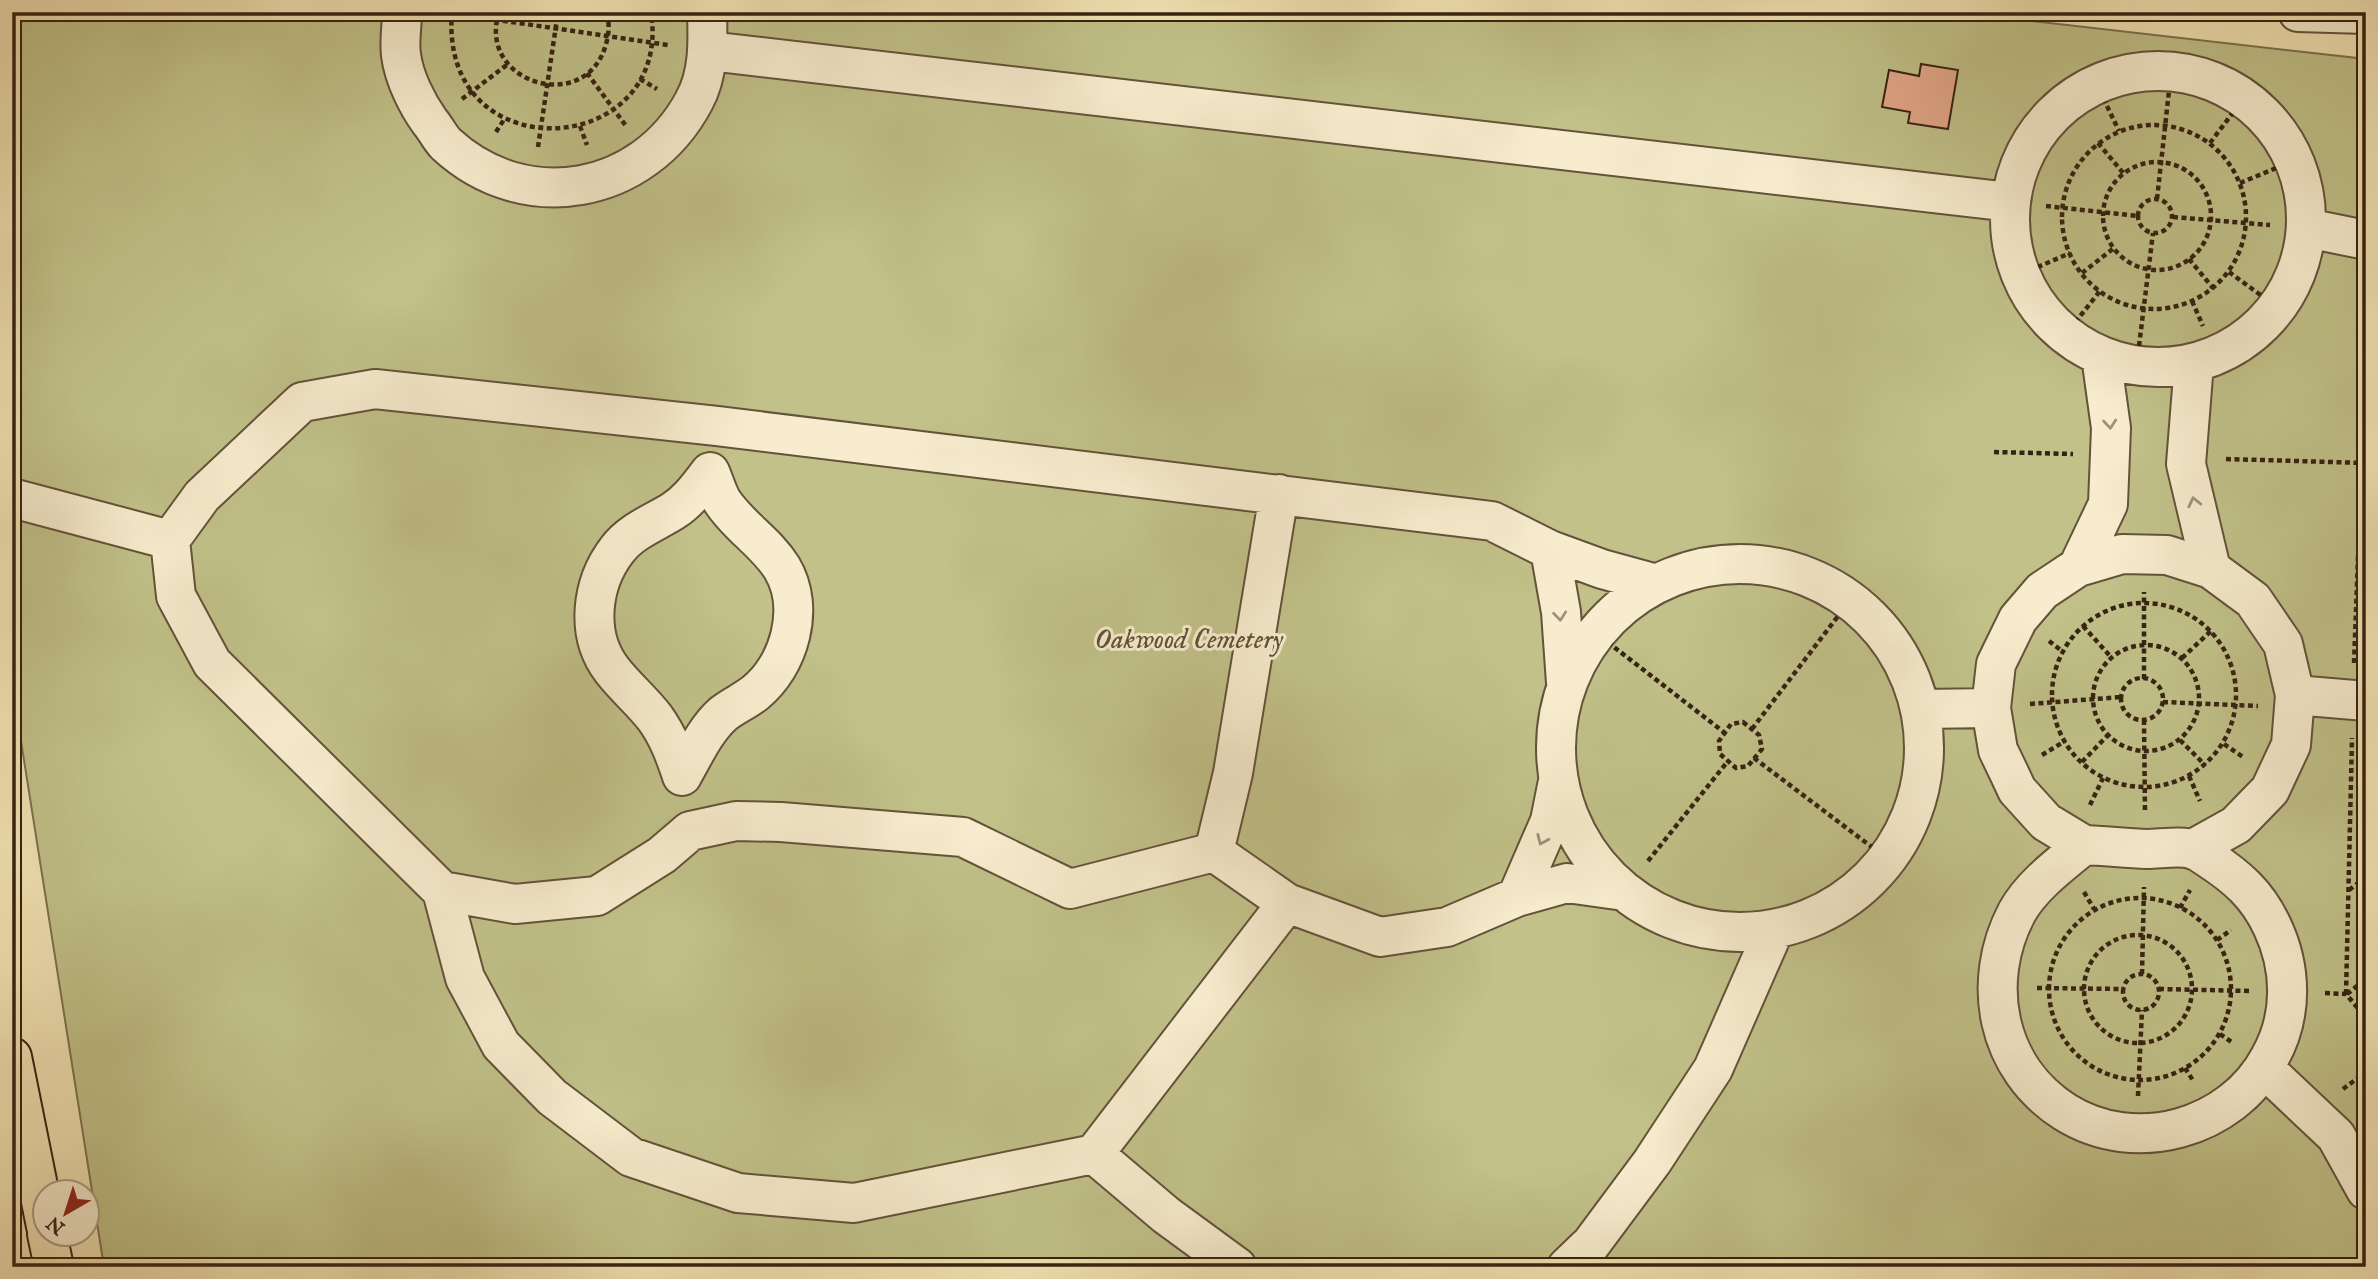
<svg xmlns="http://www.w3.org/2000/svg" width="2378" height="1279" viewBox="0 0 2378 1279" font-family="'IM FELL English',serif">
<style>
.green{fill:#c1c189;stroke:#7c724e;stroke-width:2}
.building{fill:#e3a888;stroke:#362212;stroke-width:2}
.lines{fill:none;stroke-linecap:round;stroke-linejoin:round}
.minor-casing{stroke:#65523a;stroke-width:42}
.major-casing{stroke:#362212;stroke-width:42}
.path{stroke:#362212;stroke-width:4.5;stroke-dasharray:5 3.5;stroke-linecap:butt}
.minor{stroke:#f7edce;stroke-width:38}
.major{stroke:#f2e3b4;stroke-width:38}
.oneway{stroke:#a09279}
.labels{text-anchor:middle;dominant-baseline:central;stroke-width:6;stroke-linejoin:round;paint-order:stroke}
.park-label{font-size:28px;font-style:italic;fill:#605236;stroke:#f7edce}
</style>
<rect width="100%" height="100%" fill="#f2e3b4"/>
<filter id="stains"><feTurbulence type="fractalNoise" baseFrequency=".00286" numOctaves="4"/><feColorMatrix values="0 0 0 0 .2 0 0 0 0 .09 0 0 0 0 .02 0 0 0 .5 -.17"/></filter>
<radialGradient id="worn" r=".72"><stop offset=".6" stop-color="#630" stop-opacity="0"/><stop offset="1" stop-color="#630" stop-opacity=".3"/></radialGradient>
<path class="green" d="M12 12H1952L2366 59V1267H104L12 684Z"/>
<path class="building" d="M1921 64 1958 70 1948 129 1908 123 1910 112 1882 107 1889 70 1919 76Z"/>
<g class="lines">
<g class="minor-casing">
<path id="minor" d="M402 12C402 26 399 41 401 55 404 78 417 104 430 122 436 129 440 138 446 144 525 217 644 195 694 101 709 74 708 42 707 12
M2298 12 2366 14
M709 51 2010 202
M2010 219a148 148 0 1 1 296 0a148 148 0 1 1-296 0Z
M2307 228 2366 240
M2194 363 2186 464 2211 569
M710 472C714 481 717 492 722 501 739 527 766 542 782 568 806 608 789 666 755 693 745 701 733 706 723 714 705 730 694 755 682 776 675 755 668 736 655 718 642 701 625 687 612 670 585 635 591 584 617 550 631 531 654 523 673 511 689 501 699 486 710 472Z
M12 498 170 540
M1550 550 1561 612 1566 683
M1556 748a184 184 0 1 1 368 0a184 184 0 1 1-368 0Z
M2078 567 2108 504 2111 428 2101 356
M2295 695 2366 701
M1922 709 1991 708
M2084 845C2105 846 2126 848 2147 849 2161 849 2182 845 2194 850 2199 851 2204 856 2208 858 2237 877 2257 894 2272 926 2292 968 2293 1016 2270 1057 2232 1129 2135 1156 2065 1112 1996 1068 1980 982 2017 912 2032 885 2061 864 2084 845Z
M2084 845 2046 822 2017 790 2010 775 1998 750 1991 708 1996 664 2018 619 2042 591 2078 567 2122 554 2167 555 2211 569 2253 600 2283 644 2295 695 2291 745 2270 790 2236 825 2193 849
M1214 852 1287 903 1380 937 1447 927 1517 897 1567 883 1624 891
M442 891 515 904 597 896 662 855 690 831 736 821 781 822 963 837 1070 889 1214 852 1233 773 1279 494
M1517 897 1550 821 1558 781
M2265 1069 2336 1136 2366 1190
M1094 1154 1287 903
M1237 1267 1166 1215 1094 1154 854 1203 738 1193 631 1157 552 1097 501 1045 465 978 442 891 212 663 176 596 170 540 202 496 302 402 375 389 717 426 1492 521 1550 550 1602 569 1653 583
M1567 1267 1591 1244 1652 1162 1713 1069 1774 930"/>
</g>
<g class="major-casing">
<path id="major" d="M12 1057 46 1226
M47 1234 54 1267"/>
</g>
<path class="path" d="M444 12 668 45
M452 12C438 174 674 160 651 12
M499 12C476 84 587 116 606 44 609 34 610 22 606 12
M587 73 626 126
M640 79 657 89
M2096 83 2119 131
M462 99 508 64
M2062 217a92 92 0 1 1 184 0a92 92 0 1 1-184 0Z
M580 126 587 145
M496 132 505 118
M2098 143 2124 174
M2210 143 2244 98
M538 147 558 12
M2103 216a54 54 0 1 1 108 0a54 54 0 1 1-108 0Z
M2240 183 2293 161
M2138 216a17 17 0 1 1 34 0a17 17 0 1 1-34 0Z
M2157 199 2171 73
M2046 206 2138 216
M2173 217 2270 225
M2189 259 2213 288
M2229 272 2277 307
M2082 273 2114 248
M2022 274 2070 253
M2192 301 2203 326
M2070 329 2100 291
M2139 346 2153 233
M1994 452 2073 454
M2226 459 2366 463
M2052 695a92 92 0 1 1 184 0a92 92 0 1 1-184 0Z
M2083 626 2111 657
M1601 637 1725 733
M2049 641 2062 651
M2093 698a53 53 0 1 1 106 0a53 53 0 1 1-106 0Z
M2182 658 2211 631
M2354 663 2366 346
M2121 699a21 21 0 1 1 42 0a21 21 0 1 1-42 0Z
M2144 679V592
M2163 702 2258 706
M2030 704 2121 697
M2144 720 2145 812
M1743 722 1759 735 1762 749 1748 766 1736 768 1720 754 1719 741 1731 724Z
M1752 729 1851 599
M2180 740 2205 765
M2224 744 2243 757
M2042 755 2065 741
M1754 758 1889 860
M2082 762 2108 735
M2189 776 2200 801
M2090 805 2103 778
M1648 861 1728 761
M2349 890 2366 877
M2084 892 2094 909
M2049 989a91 91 0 1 1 182 0a91 91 0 1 1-182 0Z
M2180 908 2190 890
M2084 989a54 54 0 1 1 108 0a54 54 0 1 1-108 0Z
M2217 940 2231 930
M2142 974 2144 887
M2123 992a18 18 0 1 1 36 0a18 18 0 1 1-36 0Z
M2037 988 2124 989
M2159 989 2250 991
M2325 993 2346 994 2366 1018
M2346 994 2352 738
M2347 994 2366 979
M2220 1034 2233 1043
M2185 1068 2194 1082
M2343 1089 2366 1072
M2138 1096 2142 1010"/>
<use href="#minor" class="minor"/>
<use href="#major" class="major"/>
</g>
<defs><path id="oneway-chevron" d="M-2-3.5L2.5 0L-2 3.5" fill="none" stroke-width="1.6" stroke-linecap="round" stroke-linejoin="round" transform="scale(1.75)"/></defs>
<g class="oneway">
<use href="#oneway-chevron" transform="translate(2110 424) rotate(85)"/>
<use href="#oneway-chevron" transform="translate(2194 502) rotate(-103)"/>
<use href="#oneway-chevron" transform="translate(1560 616) rotate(84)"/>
<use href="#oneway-chevron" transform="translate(1542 840) rotate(114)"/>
</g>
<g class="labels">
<g class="park-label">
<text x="1189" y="640">Oakwood Cemetery</text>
</g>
</g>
<rect width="2378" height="1279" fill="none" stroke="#f2e3b4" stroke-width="42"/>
<rect x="14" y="14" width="2350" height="1251" fill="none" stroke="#362212" stroke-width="3.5"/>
<rect x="21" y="21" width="2336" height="1237" fill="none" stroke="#362212" stroke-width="2"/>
<g transform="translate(66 1213) rotate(219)"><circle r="33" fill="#f7edce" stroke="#aa9c83" stroke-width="2"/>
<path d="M0-5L12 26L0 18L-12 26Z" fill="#8f2418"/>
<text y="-10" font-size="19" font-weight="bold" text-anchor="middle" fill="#362212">N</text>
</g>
<rect width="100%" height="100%" filter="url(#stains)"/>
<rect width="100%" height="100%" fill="url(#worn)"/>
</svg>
